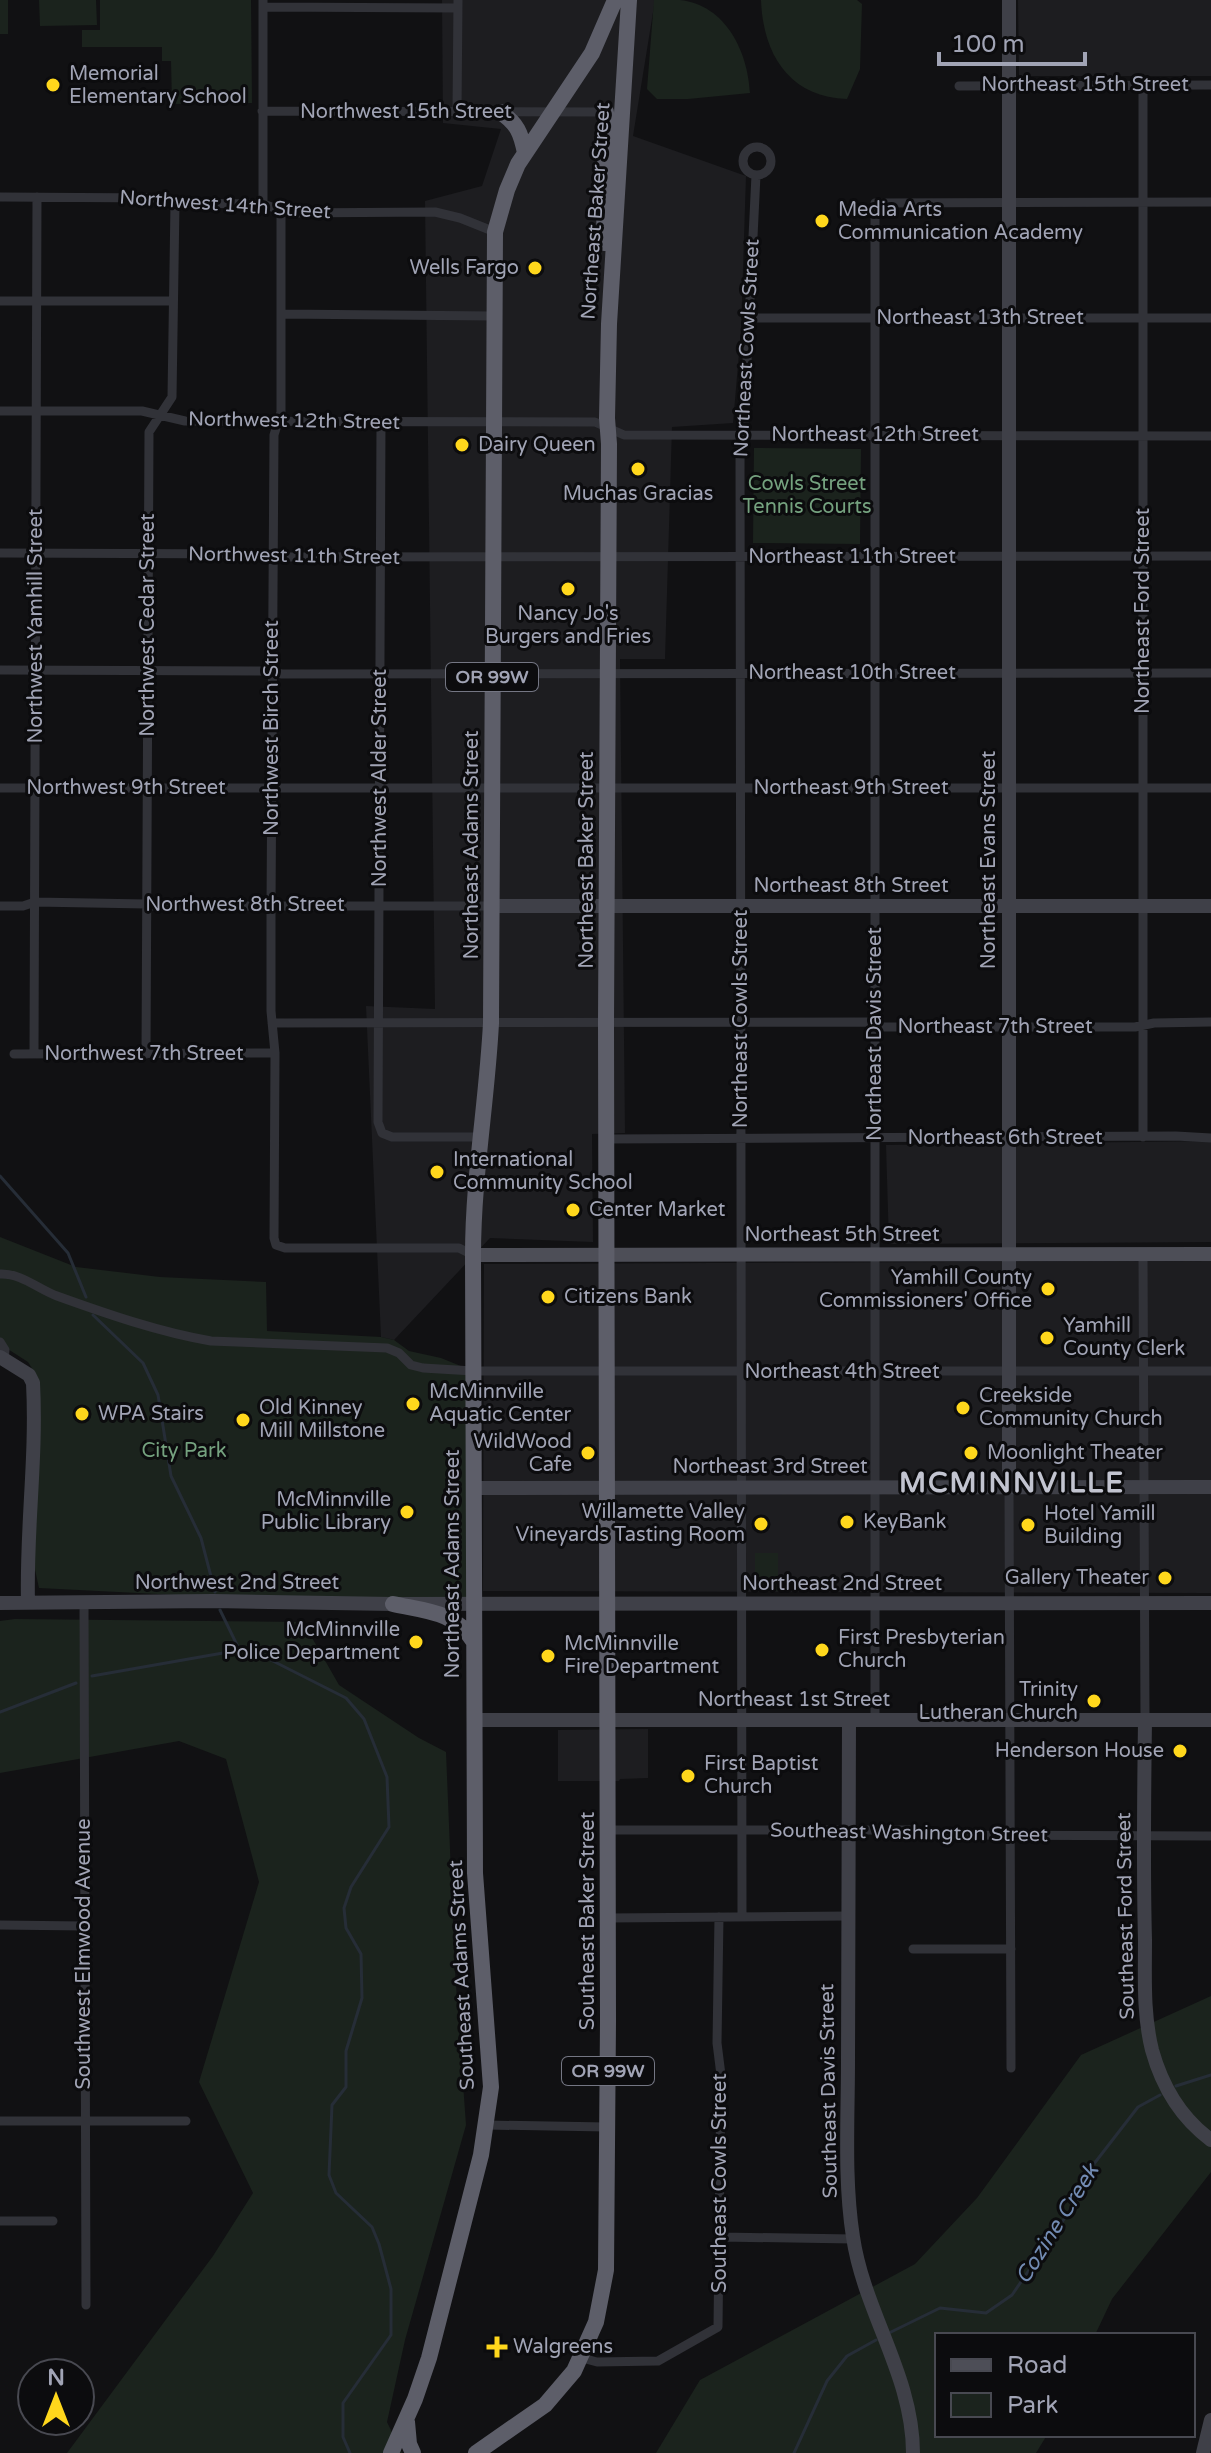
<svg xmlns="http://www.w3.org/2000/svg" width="1211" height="2453" viewBox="0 0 1211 2453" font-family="'Varela Round',sans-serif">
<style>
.built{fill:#1d1d20}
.green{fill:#1b231d}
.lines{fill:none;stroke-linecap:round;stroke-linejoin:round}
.stream{stroke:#262d37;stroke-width:3}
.street{stroke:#313238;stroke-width:9}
.secondary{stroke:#3f4048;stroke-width:14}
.primary{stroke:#4d4e57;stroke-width:14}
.highway{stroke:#5d5e69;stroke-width:16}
.poi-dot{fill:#ffd71c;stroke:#0c0c0e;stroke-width:3}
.labels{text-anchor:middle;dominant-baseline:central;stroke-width:6;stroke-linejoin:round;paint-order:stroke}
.shield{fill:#0c0c0e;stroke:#747683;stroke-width:2}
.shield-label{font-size:18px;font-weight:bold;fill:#a1a4b5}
.poi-label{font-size:20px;fill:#a1a4b5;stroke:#0c0c0e;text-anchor:start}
.street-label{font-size:20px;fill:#a1a4b5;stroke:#0c0c0e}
.park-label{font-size:20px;fill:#75a27f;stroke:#0c0c0e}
.water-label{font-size:22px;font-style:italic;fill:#738cb4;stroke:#0c0c0e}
.district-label{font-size:28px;font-weight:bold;letter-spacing:2px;fill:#c2c4d0;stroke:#0c0c0e}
</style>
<rect width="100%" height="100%" fill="#111113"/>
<path class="built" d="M442 0H655L633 136 746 176 741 330 733 423 672 427 665 659H620L625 1133 592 1134 593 1242 490 1238 394 1340 381 1337 366 1006 435 1009 425 201 482 186 501 129 443 123Z
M1018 0H1211V76H1019Z
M1211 1141V1242L889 1244 886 1145Z
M1211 1261V1593L483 1591 484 1264Z
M648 1729V1778L620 1779 619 1781H558V1730Z"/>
<path class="green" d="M0 0H8V34H0Z
M39 0H96L97 25 40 26Z
M100 0H251L252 103 172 104 171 61H162V47H82V30H100Z
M654 0C662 0 671 0 680 0 726 5 748 52 750 93L688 99H657L647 89Z
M761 0H857L862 4 860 69 847 99C789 97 763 54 761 0Z
M754 448 861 449 860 544 753 543Z
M0 1237 76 1267 160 1277 266 1282 267 1331 381 1337 394 1340 409 1351 441 1358 473 1371V1603H335L39 1588 34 1565 33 1370 28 1362 0 1344Z
M755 1553H778V1591H755Z
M15 1619 303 1622 339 1685 419 1738 446 1752 455 1971 466 2125 405 2340 387 2422 402 2453H67L213 2256 253 2193 199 2082 259 1882 226 1759 179 1741 0 1773V1621Z
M1211 1996V2172L1112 2299 1095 2335H937V2435H1047L1036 2453H656L700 2380 915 2264 977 2198 1081 2055Z"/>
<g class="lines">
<path class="stream" d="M0 1176 68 1253 86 1297
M93 1315 143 1363 158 1395 171 1476 201 1538 215 1592
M220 1610 239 1649
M92 1676 240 1650 263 1656 346 1698 364 1719 387 1777 389 1827 351 1887 344 1908 346 1928 361 1954 362 1998 346 2051V2087L332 2105 329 2175 336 2193 372 2227 379 2244 391 2289V2335L343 2403V2437L350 2453
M0 1712 76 1683
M1176 2086 1211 2075
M891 2332 940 2308 986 2313 1012 2295 1084 2190 1090 2169 1138 2107 1160 2095
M794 2453 827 2381 847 2356 876 2340"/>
<path class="street" d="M263 7 458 8
M1143 85V1137
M959 86 1211 85
M262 111 607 112
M457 111 458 0
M743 161a14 14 0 1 1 28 0a14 14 0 1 1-28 0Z
M0 197 159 198 175 203 263 204 289 213 435 212 460 218 495 232
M263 204V0
M281 211V412L274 435 271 907V1011L275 1053 274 1238 276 1245 285 1248H459L473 1255
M0 301H173
M282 314 493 316
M749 318H1211
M0 411H142L185 421 595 422 624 435 1211 436
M381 422 378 1122 382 1133 392 1137H481
M0 553 268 554 279 557 1211 556
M0 670 266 671 282 674 1211 673
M0 788H1211
M0 906H23L35 902 146 904 153 906H491
M272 1023 868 1022 884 1027H1135L1154 1023 1211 1022
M14 1054 275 1053
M34 1054 37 197
M146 1054 149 432 172 397 175 203
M607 1139 1176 1136 1211 1138
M1143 1255 1145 1720
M0 1274C21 1273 38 1289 57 1296 107 1314 159 1332 211 1341L387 1348 399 1353 411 1365 423 1368 473 1371H1211
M0 1342 5 1350 4 1360
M1009 1487 1011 2068
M84 1602 86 2305
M875 1720V203L1211 202
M608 1830H912L942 1835 1211 1836
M742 1917 740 442 744 423 756 175
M608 1918 848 1916
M0 1925 84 1926
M913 1949H1011
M0 2121H186
M487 2125 607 2127
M0 2221H53
M721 2237 853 2239
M582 2358 597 2362 658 2361 718 2327 721 2075 717 2043 719 1917"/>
<path class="secondary" d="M1009 0V1487
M491 906H1211
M0 1357 29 1375 33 1383C37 1457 26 1529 28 1602
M473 1488 1211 1487
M0 1603 213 1601 393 1604 1211 1603
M474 1720H1211
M849 1720C849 1833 848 1947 848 2061 848 2119 844 2180 853 2237 864 2312 913 2376 913 2453
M1145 1720C1144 1793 1143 1867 1145 1940 1145 1977 1143 2014 1152 2050 1162 2086 1181 2118 1211 2140
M1203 2453 1211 2420"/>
<path class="primary" d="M473 1255 1211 1254"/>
<path class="highway" d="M500 112C517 123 521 133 525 153
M604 243 606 112
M393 1604C425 1611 455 1611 474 1642
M407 2422 409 2444 413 2453
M391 2453 415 2399 429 2358 481 2155 491 2087 475 1873 473 1255C473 1177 487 1101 491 1023L495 232 507 190 518 164 592 53 615 0
M476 2453 545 2405 574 2371 596 2322 606 2270 608 2021 606 1023 609 444 607 418 609 324 629 0"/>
</g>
<g class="poi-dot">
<circle cx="53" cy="85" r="8"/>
<circle cx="822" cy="221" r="8"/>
<circle cx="535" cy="268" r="8"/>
<circle cx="462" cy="445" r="8"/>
<circle cx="638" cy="469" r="8"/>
<circle cx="568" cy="589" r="8"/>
<circle cx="437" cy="1172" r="8"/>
<circle cx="573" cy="1210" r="8"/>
<circle cx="1048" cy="1289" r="8"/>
<circle cx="548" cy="1297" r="8"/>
<circle cx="1047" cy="1338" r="8"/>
<circle cx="413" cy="1404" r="8"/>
<circle cx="963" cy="1408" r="8"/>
<circle cx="82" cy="1414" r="8"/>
<circle cx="243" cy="1420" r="8"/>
<circle cx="588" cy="1453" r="8"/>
<circle cx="971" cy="1453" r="8"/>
<circle cx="407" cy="1512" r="8"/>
<circle cx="847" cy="1522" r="8"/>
<circle cx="761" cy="1524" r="8"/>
<circle cx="1028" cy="1525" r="8"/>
<circle cx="1165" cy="1578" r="8"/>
<circle cx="416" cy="1642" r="8"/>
<circle cx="822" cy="1650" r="8"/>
<circle cx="548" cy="1656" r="8"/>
<circle cx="1094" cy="1701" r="8"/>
<circle cx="1180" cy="1751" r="8"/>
<circle cx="688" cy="1776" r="8"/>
<path d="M493 2335h8v8h8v8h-8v8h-8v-8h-8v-8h8z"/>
</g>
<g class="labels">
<g class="shield">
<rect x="446" y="663" width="92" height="28" rx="6"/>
<rect x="562" y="2057" width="92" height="28" rx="6"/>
</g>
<g class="shield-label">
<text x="492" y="677">OR 99W</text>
<text x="608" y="2071">OR 99W</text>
</g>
<g class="poi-label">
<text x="69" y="74">Memorial<tspan x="69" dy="23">Elementary School</tspan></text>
<text x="838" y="210">Media Arts<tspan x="838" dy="23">Communication Academy</tspan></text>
<text x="519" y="268" text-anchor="end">Wells Fargo</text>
<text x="478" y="445">Dairy Queen</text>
<text x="638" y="494" text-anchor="middle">Muchas Gracias</text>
<text x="568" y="614" text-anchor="middle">Nancy Jo's<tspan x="568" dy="23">Burgers and Fries</tspan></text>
<text x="453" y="1160">International<tspan x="453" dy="23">Community School</tspan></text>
<text x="589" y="1210">Center Market</text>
<text x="1032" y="1278" text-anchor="end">Yamhill County<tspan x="1032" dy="23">Commissioners' Office</tspan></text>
<text x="564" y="1297">Citizens Bank</text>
<text x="1063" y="1326">Yamhill<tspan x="1063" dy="23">County Clerk</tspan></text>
<text x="429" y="1392">McMinnville<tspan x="429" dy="23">Aquatic Center</tspan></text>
<text x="979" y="1396">Creekside<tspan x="979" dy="23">Community Church</tspan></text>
<text x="259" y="1408">Old Kinney<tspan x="259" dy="23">Mill Millstone</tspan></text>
<text x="98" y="1414">WPA Stairs</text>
<text x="572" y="1442" text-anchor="end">WildWood<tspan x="572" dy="23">Cafe</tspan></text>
<text x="987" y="1453">Moonlight Theater</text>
<text x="391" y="1500" text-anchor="end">McMinnville<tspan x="391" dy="23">Public Library</tspan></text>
<text x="745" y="1512" text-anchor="end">Willamette Valley<tspan x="745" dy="23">Vineyards Tasting Room</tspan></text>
<text x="1044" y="1514">Hotel Yamill<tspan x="1044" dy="23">Building</tspan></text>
<text x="863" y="1522">KeyBank</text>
<text x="1149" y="1578" text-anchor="end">Gallery Theater</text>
<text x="400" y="1630" text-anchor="end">McMinnville<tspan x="400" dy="23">Police Department</tspan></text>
<text x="838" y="1638">First Presbyterian<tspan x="838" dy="23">Church</tspan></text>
<text x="564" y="1644">McMinnville<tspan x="564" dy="23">Fire Department</tspan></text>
<text x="1078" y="1690" text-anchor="end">Trinity<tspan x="1078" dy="23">Lutheran Church</tspan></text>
<text x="1164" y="1751" text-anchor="end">Henderson House</text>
<text x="704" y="1764">First Baptist<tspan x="704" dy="23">Church</tspan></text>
<text x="513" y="2347">Walgreens</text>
</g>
<g class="street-label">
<text x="1085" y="85">Northeast 15th Street</text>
<text x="406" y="112">Northwest 15th Street</text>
<text transform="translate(225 205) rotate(4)">Northwest 14th Street</text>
<text transform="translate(596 211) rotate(-86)">Northeast Baker Street</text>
<text x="980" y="318">Northeast 13th Street</text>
<text transform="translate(747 348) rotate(-87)">Northeast Cowls Street</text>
<text transform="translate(294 421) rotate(1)">Northwest 12th Street</text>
<text x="875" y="435">Northeast 12th Street</text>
<text transform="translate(294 556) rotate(1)">Northwest 11th Street</text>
<text x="852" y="557">Northeast 11th Street</text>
<text transform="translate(1143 611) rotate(-90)">Northeast Ford Street</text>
<text transform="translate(148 625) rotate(-90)">Northwest Cedar Street</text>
<text transform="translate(36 626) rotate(-90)">Northwest Yamhill Street</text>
<text x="852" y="673">Northeast 10th Street</text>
<text transform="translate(272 728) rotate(-90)">Northwest Birch Street</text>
<text transform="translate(380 778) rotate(-90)">Northwest Alder Street</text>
<text x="126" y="788">Northwest 9th Street</text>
<text x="851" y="788">Northeast 9th Street</text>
<text transform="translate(472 845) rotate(-90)">Northeast Adams Street</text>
<text transform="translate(587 860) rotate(-90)">Northeast Baker Street</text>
<text transform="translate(989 860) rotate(-90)">Northeast Evans Street</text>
<text x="851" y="886">Northeast 8th Street</text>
<text x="245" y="905">Northwest 8th Street</text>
<text transform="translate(741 1019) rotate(-90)">Northeast Cowls Street</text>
<text x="995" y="1027">Northeast 7th Street</text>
<text transform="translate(875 1034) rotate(-90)">Northeast Davis Street</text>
<text x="144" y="1054">Northwest 7th Street</text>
<text x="1005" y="1138">Northeast 6th Street</text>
<text x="842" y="1235">Northeast 5th Street</text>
<text x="842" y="1372">Northeast 4th Street</text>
<text x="770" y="1467">Northeast 3rd Street</text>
<text transform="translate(453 1564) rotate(-90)">Northeast Adams Street</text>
<text x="237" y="1583">Northwest 2nd Street</text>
<text x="842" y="1584">Northeast 2nd Street</text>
<text x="794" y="1700">Northeast 1st Street</text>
<text transform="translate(909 1833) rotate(1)">Southeast Washington Street</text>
<text transform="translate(1126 1916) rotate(-91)">Southeast Ford Street</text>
<text transform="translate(588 1921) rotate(-90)">Southeast Baker Street</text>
<text transform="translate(84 1954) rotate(-90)">Southwest Elmwood Avenue</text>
<text transform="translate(462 1975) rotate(-93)">Southeast Adams Street</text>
<text transform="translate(829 2091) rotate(-91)">Southeast Davis Street</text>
<text transform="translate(720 2183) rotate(-90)">Southeast Cowls Street</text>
</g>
<g class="park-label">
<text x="807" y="484">Cowls Street<tspan x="807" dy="23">Tennis Courts</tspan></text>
<text x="184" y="1451">City Park</text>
</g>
<g class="water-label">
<text transform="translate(1057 2224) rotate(-58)">Cozine Creek</text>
</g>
<g class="district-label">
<text x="1012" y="1483">MCMINNVILLE</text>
</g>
</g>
<rect x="935" y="2333" width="260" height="104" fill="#0c0c0e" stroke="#484951" stroke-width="2"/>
<rect x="951" y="2359" width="40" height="12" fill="#4d4e57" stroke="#484951" stroke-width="2"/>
<text x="1007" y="2373" font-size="24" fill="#a1a4b5">Road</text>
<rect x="951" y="2393" width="40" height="24" fill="#1b231d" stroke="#484951" stroke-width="2"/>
<text x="1007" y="2413" font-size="24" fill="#a1a4b5">Park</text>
<g transform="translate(56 2397)"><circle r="38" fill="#0c0c0e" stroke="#484951" stroke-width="2"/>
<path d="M0-6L14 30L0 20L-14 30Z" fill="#ffd71c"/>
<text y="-12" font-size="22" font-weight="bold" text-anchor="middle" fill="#a1a4b5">N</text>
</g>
<path d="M939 52v12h146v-12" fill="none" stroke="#a1a4b5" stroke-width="4"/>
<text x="951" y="52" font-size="24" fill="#a1a4b5" stroke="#0c0c0e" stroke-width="6" paint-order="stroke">100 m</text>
</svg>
